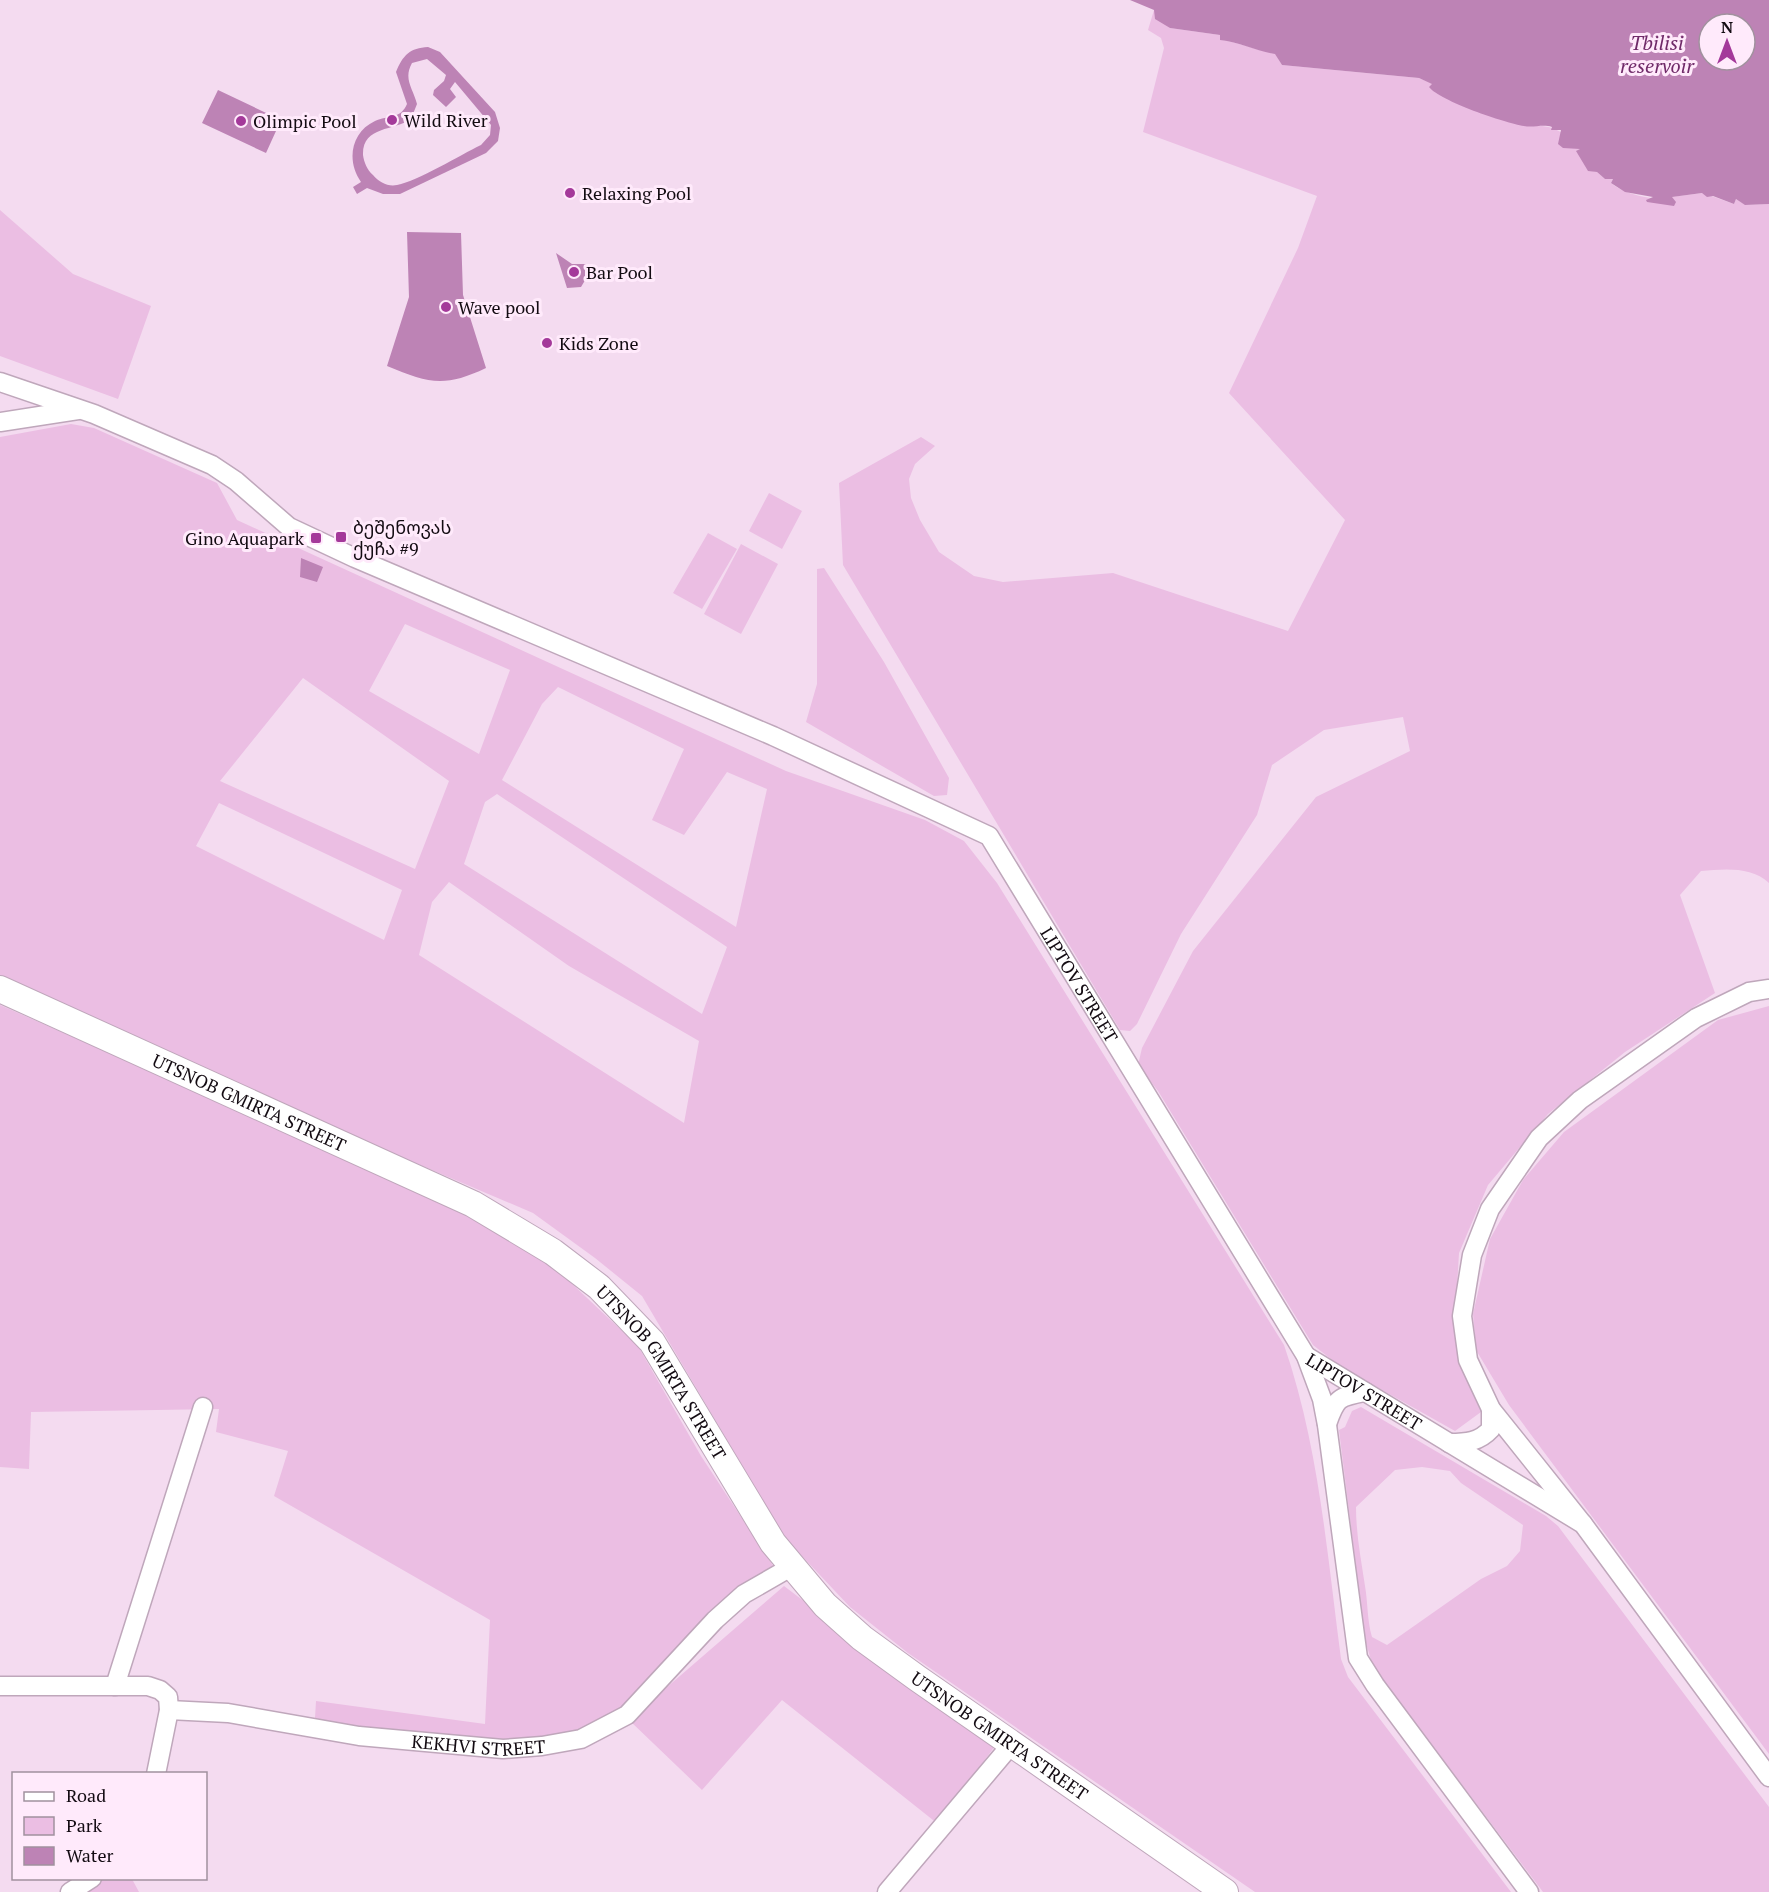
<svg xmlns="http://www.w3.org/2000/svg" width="1769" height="1892" viewBox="0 0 1769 1892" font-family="'PT Serif','Noto Sans Georgian',serif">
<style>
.green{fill:#ebbee3;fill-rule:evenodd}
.water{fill:#bd83b5;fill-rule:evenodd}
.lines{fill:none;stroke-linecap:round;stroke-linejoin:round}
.street-casing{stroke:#bfa7bb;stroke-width:21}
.secondary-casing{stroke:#bfa7bb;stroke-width:28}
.street{stroke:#fff;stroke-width:18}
.secondary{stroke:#fff;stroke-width:26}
.poi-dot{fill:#a4399a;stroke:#ffeafb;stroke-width:2}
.labels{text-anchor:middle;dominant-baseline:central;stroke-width:6;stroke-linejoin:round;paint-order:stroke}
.poi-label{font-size:18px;fill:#130b12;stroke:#ffeafb;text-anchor:start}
.street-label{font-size:18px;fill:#130b12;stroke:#ffeafb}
.water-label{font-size:20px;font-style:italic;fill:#702a69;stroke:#ffeafb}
</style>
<rect width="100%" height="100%" fill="#f4dbf0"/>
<path class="green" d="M1154 10 1170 28 1220 35 1221 40C1240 42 1256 51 1275 53L1282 65 1419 78 1536 126C1557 125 1566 136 1582 149L1577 151 1588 170 1597 172 1605 179H1613L1611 183C1628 197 1656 199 1674 201L1671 197 1703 193 1734 204 1736 199 1746 205 1769 204V883C1751 866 1724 869 1701 871L1680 895 1715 993 1625 1052 1548 1114 1488 1185 1459 1253 1455 1322 1459 1362 1481 1412 1455 1431 1341 1367 1313 1345 1158 1091 1138 1065 1142 1048 1193 951 1316 797 1410 751 1403 717 1324 730 1272 765 1257 815 1181 934 1137 1024 1130 1031 1120 1030 843 565 839 483 921 437 935 446 915 464 909 479 911 498 920 520 939 552 974 576 1003 582 1113 573 1288 631 1345 520 1229 393 1298 248 1317 196 1143 132 1164 48 1161 38 1148 30Z
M0 210 73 274 151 306 118 399 0 356Z
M71 424 94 428 217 483 237 520 786 771 925 820 964 841 997 883 1284 1345C1319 1446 1327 1554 1341 1659L1348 1677 1511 1892H1255L908 1653 850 1607 784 1537 642 1296 595 1258 533 1213 345 1133 0 977V437ZM405 624 510 670 479 754 369 691ZM303 678 449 781 415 869 220 781ZM558 687 684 749 652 820 684 835 727 772 767 789 736 927 502 780 542 704ZM497 794 727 947 702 1014 464 864 485 802ZM219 803 402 890 384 940 196 846ZM449 882 569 966 699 1041 684 1123 419 955 432 902Z
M769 493 802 511 782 549 749 531Z
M708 533 737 549 702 609 673 593Z
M741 544 778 564 741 634 704 614Z
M824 568 884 662 949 778 947 795 934 796 806 722 817 684V569Z
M0 1005 423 1191 528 1249 568 1280 638 1346 701 1456 774 1567 624 1709 582 1731 543 1740H509L349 1728 315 1718 316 1701 485 1724 490 1620 274 1496 288 1451 216 1432 219 1409 31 1412 29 1469 0 1467Z
M1769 1006V1754L1509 1405 1476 1350 1473 1314 1490 1239 1523 1180 1564 1132 1718 1020Z
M1361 1407 1546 1516 1558 1526 1769 1807V1892H1543L1382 1679 1371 1660 1365 1640 1339 1430 1345 1427 1352 1411ZM1422 1467 1450 1471 1461 1483 1523 1525 1520 1551 1507 1566 1481 1579 1387 1645 1372 1637C1367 1620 1368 1603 1365 1586 1361 1559 1356 1534 1356 1507L1395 1470Z
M784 1586 995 1746 938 1824 782 1700 702 1790 629 1720Z
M99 1878 132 1879 139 1892H77Z"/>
<path class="water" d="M1130 0H1769V204L1745 205 1736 199 1734 204 1713 196 1707 197 1702 193 1672 197 1676 202 1674 206 1647 202 1646 200 1653 197 1625 192 1611 183 1613 179H1605L1597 172 1588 171 1576 151 1580 149 1563 148 1558 144 1561 130H1551L1552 127C1543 124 1533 128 1524 126 1505 123 1440 101 1429 87L1432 84 1419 78 1282 65 1275 54C1256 51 1240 42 1220 40V35L1170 28 1155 19 1154 10ZM1709 24H1745V60H1709Z
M428 47 440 52 495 112 500 128 498 141 486 153 400 194H383L367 188 357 194 353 187 361 182C346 161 351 132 375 121 388 115 401 119 407 104L396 72C403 55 410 48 428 47ZM427 59 446 75 444 81 434 90 433 95 446 107 456 97 450 89 455 82 491 125 490 135 481 145C460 155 418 181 397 185 388 187 379 182 373 175 367 170 364 162 363 155 362 126 394 131 411 119L417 104C413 88 403 79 412 63Z
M218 90 281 120 266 153 202 123Z
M407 232 461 233 463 295 486 368C444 388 428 383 387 366L409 297Z
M556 253 572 264H587L590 272 581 287 567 288Z
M301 558 323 567 317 582 300 577Z"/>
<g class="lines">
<g class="street-casing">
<g id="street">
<path id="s1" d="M0 382 94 414 212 465 236 481 289 527 355 558 773 736 989 836 1306 1356 1322 1399 1327 1425 1358 1658 1375 1685 1529 1892"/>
<path d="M0 422 78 410"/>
<path id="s2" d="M1306 1356 1583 1524 1769 1777"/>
<path d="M1327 1424C1336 1398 1338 1397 1365 1392"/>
<path d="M1449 1443C1467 1443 1479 1442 1491 1429V1409"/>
<path d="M1583 1524 1491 1409 1468 1360 1462 1316 1472 1255 1490 1209 1539 1138 1580 1100 1696 1018 1749 992 1769 989"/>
<path d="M0 1686H148L160 1690 168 1697 169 1710 156 1774"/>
<path d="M115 1686 203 1407"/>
<path id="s3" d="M169 1710 228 1713 359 1736 503 1749 542 1746 581 1739 627 1715 715 1620 744 1594 791 1567"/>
<path d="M70 1892 92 1878"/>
<path d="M887 1892 1011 1745"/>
</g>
</g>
<g class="secondary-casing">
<g id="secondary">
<path id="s4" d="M0 989 473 1204 553 1252 599 1287 652 1342 773 1543 825 1605 862 1638 917 1678 1225 1892"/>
</g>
</g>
<use href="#street" class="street"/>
<use href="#secondary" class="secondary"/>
</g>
<g class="poi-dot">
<circle cx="392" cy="120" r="6"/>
<circle cx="241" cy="121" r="6"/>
<circle cx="570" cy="193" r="6"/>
<circle cx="574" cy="272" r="6"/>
<circle cx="446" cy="307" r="6"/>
<circle cx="547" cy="343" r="6"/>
<rect x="335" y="531" width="12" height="12" rx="3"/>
<rect x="310" y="532" width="12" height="12" rx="3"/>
</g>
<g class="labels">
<g class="poi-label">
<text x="404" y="120">Wild River</text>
<text x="253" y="121">Olimpic Pool</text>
<text x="582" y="193">Relaxing Pool</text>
<text x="586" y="272">Bar Pool</text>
<text x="458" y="307">Wave pool</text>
<text x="559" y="343">Kids Zone</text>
<text x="353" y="527">ბეშენოვას<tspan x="353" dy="21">ქუჩა #9</tspan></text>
<text x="304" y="538" text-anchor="end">Gino Aquapark</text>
</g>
<g class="street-label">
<text stroke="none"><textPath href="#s1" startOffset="1266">LIPTOV STREET</textPath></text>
<text stroke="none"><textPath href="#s4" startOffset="274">UTSNOB GMIRTA STREET</textPath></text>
<text stroke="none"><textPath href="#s4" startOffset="777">UTSNOB GMIRTA STREET</textPath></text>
<text stroke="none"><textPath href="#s2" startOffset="68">LIPTOV STREET</textPath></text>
<text stroke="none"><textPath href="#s4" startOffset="1281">UTSNOB GMIRTA STREET</textPath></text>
<text stroke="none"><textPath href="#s3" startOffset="312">KEKHVI STREET</textPath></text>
</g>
<g class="water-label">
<text x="1657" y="42">Tbilisi<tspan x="1657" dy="23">reservoir</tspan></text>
</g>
</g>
<rect x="12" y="1772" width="195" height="108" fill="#ffeafb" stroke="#a1919e" stroke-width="1.5"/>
<rect x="24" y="1792" width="30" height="9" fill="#ffffff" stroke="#a1919e" stroke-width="1.5"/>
<text x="66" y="1802" font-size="18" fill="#130b12">Road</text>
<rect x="24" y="1817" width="30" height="18" fill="#ebbee3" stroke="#a1919e" stroke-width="1.5"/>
<text x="66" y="1832" font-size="18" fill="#130b12">Park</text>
<rect x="24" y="1847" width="30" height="18" fill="#bd83b5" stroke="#a1919e" stroke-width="1.5"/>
<text x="66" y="1862" font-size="18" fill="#130b12">Water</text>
<g transform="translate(1727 42)"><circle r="28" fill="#ffeafb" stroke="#a1919e" stroke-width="1.5"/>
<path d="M0-4.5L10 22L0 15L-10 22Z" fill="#a4399a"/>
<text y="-9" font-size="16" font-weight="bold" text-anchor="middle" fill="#130b12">N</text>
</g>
</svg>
